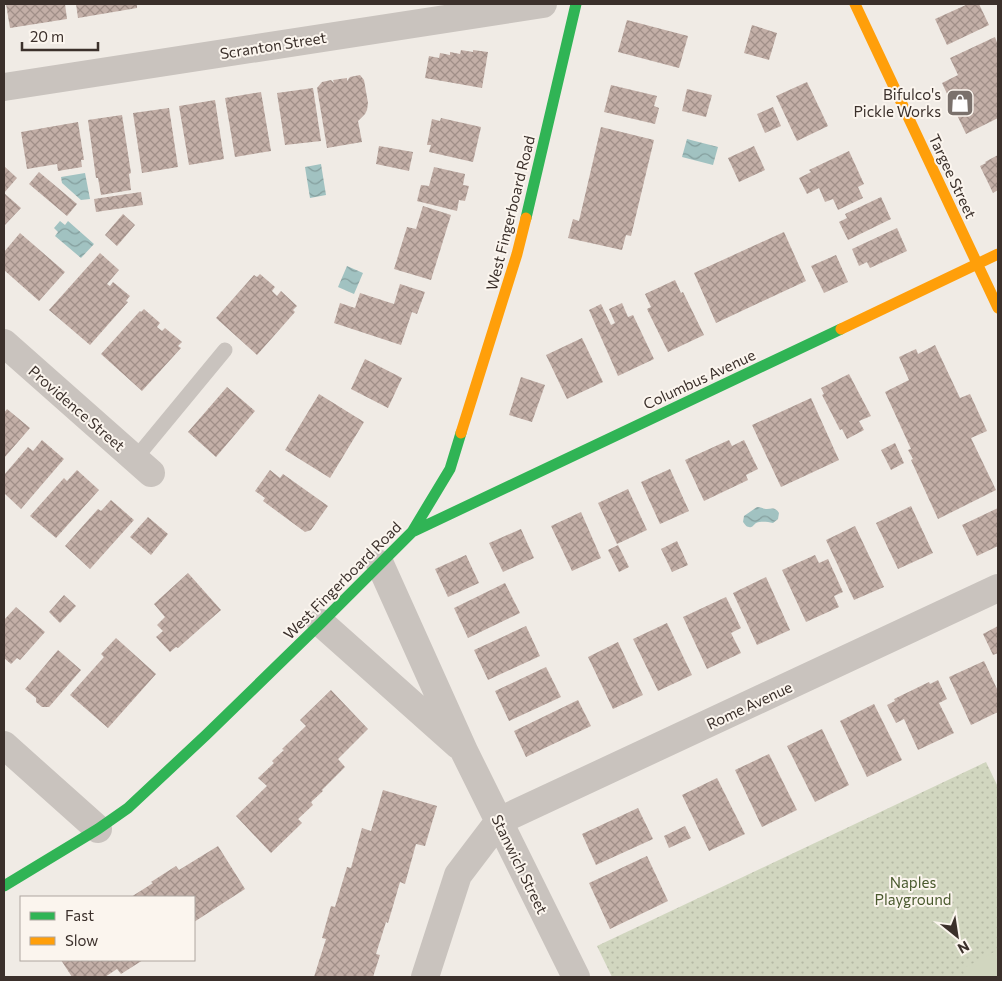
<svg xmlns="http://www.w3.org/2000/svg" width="1002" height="981" viewBox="0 0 1002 981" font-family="Commissioner,sans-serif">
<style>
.park{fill:url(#park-dots)}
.pitch{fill:#d1d6bf}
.water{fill:url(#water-waves)}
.building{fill:url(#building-cross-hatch)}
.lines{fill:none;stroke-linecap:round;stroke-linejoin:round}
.lane{stroke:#c9c3be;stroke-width:15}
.street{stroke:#c9c3be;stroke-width:28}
.fast{stroke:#30b455;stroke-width:11}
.slow{stroke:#ff9f0a;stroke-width:11}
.labels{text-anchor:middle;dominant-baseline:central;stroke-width:4;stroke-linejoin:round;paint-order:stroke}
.street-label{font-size:15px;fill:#3b302b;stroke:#fbf5ee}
.poi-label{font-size:15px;fill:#3b302b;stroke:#fbf5ee;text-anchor:end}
.park-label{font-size:15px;fill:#4a5a2e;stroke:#fbf5ee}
</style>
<defs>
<pattern id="park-dots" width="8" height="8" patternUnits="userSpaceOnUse" patternTransform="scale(1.25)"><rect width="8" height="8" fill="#d1d6bf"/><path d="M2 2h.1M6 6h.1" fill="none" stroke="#b4b8a4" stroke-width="1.8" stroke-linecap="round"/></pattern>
<pattern id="water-waves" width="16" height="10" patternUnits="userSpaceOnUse" patternTransform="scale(1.25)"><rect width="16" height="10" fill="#a1c2c1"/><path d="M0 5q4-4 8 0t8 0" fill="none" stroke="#849e9d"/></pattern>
<pattern id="building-cross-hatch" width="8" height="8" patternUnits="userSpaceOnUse" patternTransform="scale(1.25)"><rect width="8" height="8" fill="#c3afa7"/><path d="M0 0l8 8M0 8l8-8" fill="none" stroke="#a08f88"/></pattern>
</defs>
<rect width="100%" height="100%" fill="#f0ebe5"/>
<path class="park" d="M986 762 998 787V977H612L597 946Z"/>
<path class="pitch" d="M998 950V976L996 977H966L962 969Z"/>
<path class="water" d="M687 139 718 147 713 165 682 157Z
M321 164 326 195 310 198 305 167Z
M85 173 90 199 81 200 62 183 61 177Z
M60 221 65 225 68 221 94 244 81 258 55 236 58 232 54 228Z
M347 266 363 273 354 294 338 287Z
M757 507C761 507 764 509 767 509 773 508 776 508 779 513L778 519 773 523C767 522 762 521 756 523 753 525 753 528 749 527 746 527 745 524 743 522L744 516Z"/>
<path class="building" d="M6 4H65L67 19 10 28Z
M76 4H137V8L78 18Z
M968 4H979L989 25 947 45 935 19Z
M627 20 688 36 679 68 618 52Z
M752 25 777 33 769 60 744 53Z
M995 37 998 45V118L966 134 942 83 958 75 950 58Z
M461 50 473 52V50L488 52 482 88 425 78 429 56 439 58 440 53 450 55V52L460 54Z
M360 75 364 80 368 103 367 110 365 114 358 121 362 142 327 148 317 88 322 82 331 80 334 83 333 80 347 78V81L350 77Z
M807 82 828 126 797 141 776 96Z
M611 85 657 96 654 106 659 108 655 124 604 112Z
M313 88 321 141 285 145 277 93Z
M687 89 712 95 706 117 682 111Z
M261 92 271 151 235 157 225 98Z
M215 100 224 159 189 165 179 106Z
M773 107 781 126 765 133 757 114Z
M169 108 178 167 142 173 133 113Z
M122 115 131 173 129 174 131 190 101 195 98 178H96L88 120Z
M441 118 481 127 473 162 429 152 431 145H427L432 119 440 121Z
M78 122 84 160H81L82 167 58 171 57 164 27 169 21 132Z
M601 127 654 140 631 236 626 235 622 250 568 238 573 219 579 221Z
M379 146 413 152 409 171 376 164Z
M754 146 765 170 739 182 728 158Z
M849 151 864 184 858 187 863 198 838 210 833 199 825 202 819 188 807 194 799 178 811 172 809 170Z
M998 155V190L993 193 980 166 986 163 985 162Z
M4 166 17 178 4 193 21 208 4 226Z
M434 167 465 174 463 185 469 186 465 201 459 200 457 211 417 201 421 185 429 186Z
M39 172 77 204 67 216 29 184Z
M141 192 143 205 96 212 94 199Z
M881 197 891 219 848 240 839 222 847 218 845 214Z
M423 206 451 215 431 280 394 269 407 227 416 229Z
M123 214 135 225 117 246 105 235Z
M897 228 907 251 870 268 867 262 859 266 852 249Z
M784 232 806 281 716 323 694 273Z
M20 233 65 272 39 301 4 270V252Z
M100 253 119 270 107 284 110 286 113 282 130 296 126 301 128 302 90 345 49 310Z
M836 255 848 282 824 293 811 266Z
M260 274 275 287 272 291 277 296 281 291 297 306 293 310 295 312 257 355 216 318 254 275 257 277Z
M675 280 681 293 683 292 704 335 668 352 647 309 651 307 645 294Z
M400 284 425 292 417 314 412 312 401 345 334 323 340 303 355 308 360 293 394 304Z
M622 303 628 317 633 315 654 359 618 376 589 310 601 304 611 325 615 323 609 309Z
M144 309 160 323 157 327 162 331 165 328 182 342 178 346 181 348 142 391 101 354 140 311 141 312Z
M582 338 603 382 567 399 546 355Z
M935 345 960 398 970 394 987 431 971 438 996 490 938 519 911 460 913 459 908 450 911 449 885 392 909 380 899 357 916 349 918 354Z
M365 359 402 378 388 408 351 389Z
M849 374 871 416 859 421 864 430 847 439 842 429 840 430 822 395 824 394 821 388Z
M521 377 545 385 532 422 509 415Z
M227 387 255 411 216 457 188 432Z
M319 394 364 422 330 478 285 450Z
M811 398 839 460 781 487 752 425Z
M7 409 30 428 4 458V413Z
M42 440 64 459 21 509 4 493V475L28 447 33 451Z
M729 440 732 446 744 440 758 469 746 475 748 480 704 501 685 460Z
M895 443 904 463 891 470 881 450Z
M670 469 689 511 660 524 641 482Z
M77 470 99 490 56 538 30 516 64 478 67 481Z
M270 470 280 478 283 474 328 506 311 530 305 532 263 501 265 498 255 491Z
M628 489 647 530 617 544 598 503Z
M111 500 134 520 90 569 65 546 98 509 101 511Z
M911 506 933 553 898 569 876 523Z
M998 508V546L977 556 962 525Z
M581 512 601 558 572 571 551 526Z
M148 517 168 534 151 555 130 537Z
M855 526 884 587 854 600 826 540Z
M521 529 534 558 503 572 489 543Z
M677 541 688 565 672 572 661 549Z
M618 545 629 567 619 572 608 550Z
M466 555 479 583 448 597 435 569Z
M815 555 819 563 828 559 843 592 834 596 839 607 806 622 782 570Z
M188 573 221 610 178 648 176 647 170 652 156 637 163 631 157 625 165 617 154 604Z
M766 577 790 630 757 645 733 593Z
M505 583 520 613 468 638 454 608Z
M64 595 76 606 60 623 49 612Z
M726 597 741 628 731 633 741 653 707 669 683 617Z
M16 607 45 632 20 660 17 658 11 664 4 658V620Z
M667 623 692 675 658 691 633 639Z
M526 626 540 656 488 680 474 650Z
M998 626V653L993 655 983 634Z
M116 638 156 674 108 728 70 695 104 657 101 654Z
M618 642 643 695 613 709 588 657Z
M58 650 81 670 49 707H42L36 702V698L25 689Z
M984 661 998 691V712L971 725 949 677Z
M546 667 561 697 509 721 495 691Z
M938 680 947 699 939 703 954 733 918 750 904 719 896 723 887 705 895 701 894 699 929 682 930 684Z
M331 690 368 729 338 759 345 767 322 790 323 791 311 802 313 805 298 819 302 823 271 853 236 816 267 786 258 778 274 763 272 761 284 750 282 749 306 726 300 720Z
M578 700 591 726 526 757 514 731Z
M874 704 902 760 867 777 840 721Z
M822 729 849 785 815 802 787 746Z
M769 754 797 810 762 827 735 770Z
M717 778 745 834 709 851 682 795Z
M383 790 437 806 425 846 416 844 405 884 400 882 388 923 386 922 376 954 380 955 373 977H314L326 939 322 938 331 906 335 907 347 867 351 868 362 828 371 831Z
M638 808 653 839 596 865 582 834Z
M685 826 691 838 669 848 664 836Z
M218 846 245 889 194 922V897H131L153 883 151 882 176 866 179 870Z
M647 856 668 901 610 929 589 883Z
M61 960H143L121 974 117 969 105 977H72Z"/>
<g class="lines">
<path class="lane" d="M135 459 225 350"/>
<path class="street" d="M4 87 543 4
M4 343 151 473
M380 564 464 751 576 977
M321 623 458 745
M4 745 98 829
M425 977 458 875 499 821 998 588"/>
<path class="fast" d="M526 218 576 4
M412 532 841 329
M4 886 98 829 128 808 206 735 321 623 412 532 450 469 461 433"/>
<path class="slow" d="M855 4 998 308
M841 329 998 254
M461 433 517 254 526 218"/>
</g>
<defs>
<g id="shop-square" transform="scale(1.4375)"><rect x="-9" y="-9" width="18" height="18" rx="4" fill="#7a716c" stroke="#fbf5ee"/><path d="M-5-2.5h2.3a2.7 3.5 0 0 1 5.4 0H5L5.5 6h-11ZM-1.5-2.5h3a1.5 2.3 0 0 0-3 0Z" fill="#fff"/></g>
</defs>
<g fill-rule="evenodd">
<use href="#shop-square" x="960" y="103"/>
</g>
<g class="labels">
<g class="street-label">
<text transform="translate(273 45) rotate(-9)">Scranton Street</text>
<text transform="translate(953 176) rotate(65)">Targee Street</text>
<text transform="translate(510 213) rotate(-76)">West Fingerboard Road</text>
<text transform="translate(699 379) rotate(-25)">Columbus Avenue</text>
<text transform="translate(77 408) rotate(41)">Providence Street</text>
<text transform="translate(342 580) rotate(-45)">West Fingerboard Road</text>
<text transform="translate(749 705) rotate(-25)">Rome Avenue</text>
<text transform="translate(520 864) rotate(64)">Stanwich Street</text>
</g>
<g class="poi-label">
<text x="941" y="94">Bifulco's<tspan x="941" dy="17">Pickle Works</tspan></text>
</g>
<g class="park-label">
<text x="913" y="882">Naples<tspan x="913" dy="17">Playground</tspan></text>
</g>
</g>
<rect width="1002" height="981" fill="none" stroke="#3b302b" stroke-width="10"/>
<rect x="20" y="896" width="175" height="65" fill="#fbf5ee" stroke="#aea6a0"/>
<rect x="30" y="912" width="25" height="8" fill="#30b455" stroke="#aea6a0"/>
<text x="65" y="921" font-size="15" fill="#3b302b">Fast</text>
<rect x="30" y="937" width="25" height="8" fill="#ff9f0a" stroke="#aea6a0"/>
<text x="65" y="946" font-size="15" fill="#3b302b">Slow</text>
<g transform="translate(957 936) rotate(150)" stroke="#fbf5ee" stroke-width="4" paint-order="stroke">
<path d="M0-4L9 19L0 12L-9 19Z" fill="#3b302b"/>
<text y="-8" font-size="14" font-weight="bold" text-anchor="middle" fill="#3b302b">N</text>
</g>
<path d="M22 42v8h76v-8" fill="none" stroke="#3b302b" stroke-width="2.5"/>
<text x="30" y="42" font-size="15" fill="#3b302b" stroke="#fbf5ee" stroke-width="4" paint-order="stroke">20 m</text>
</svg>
